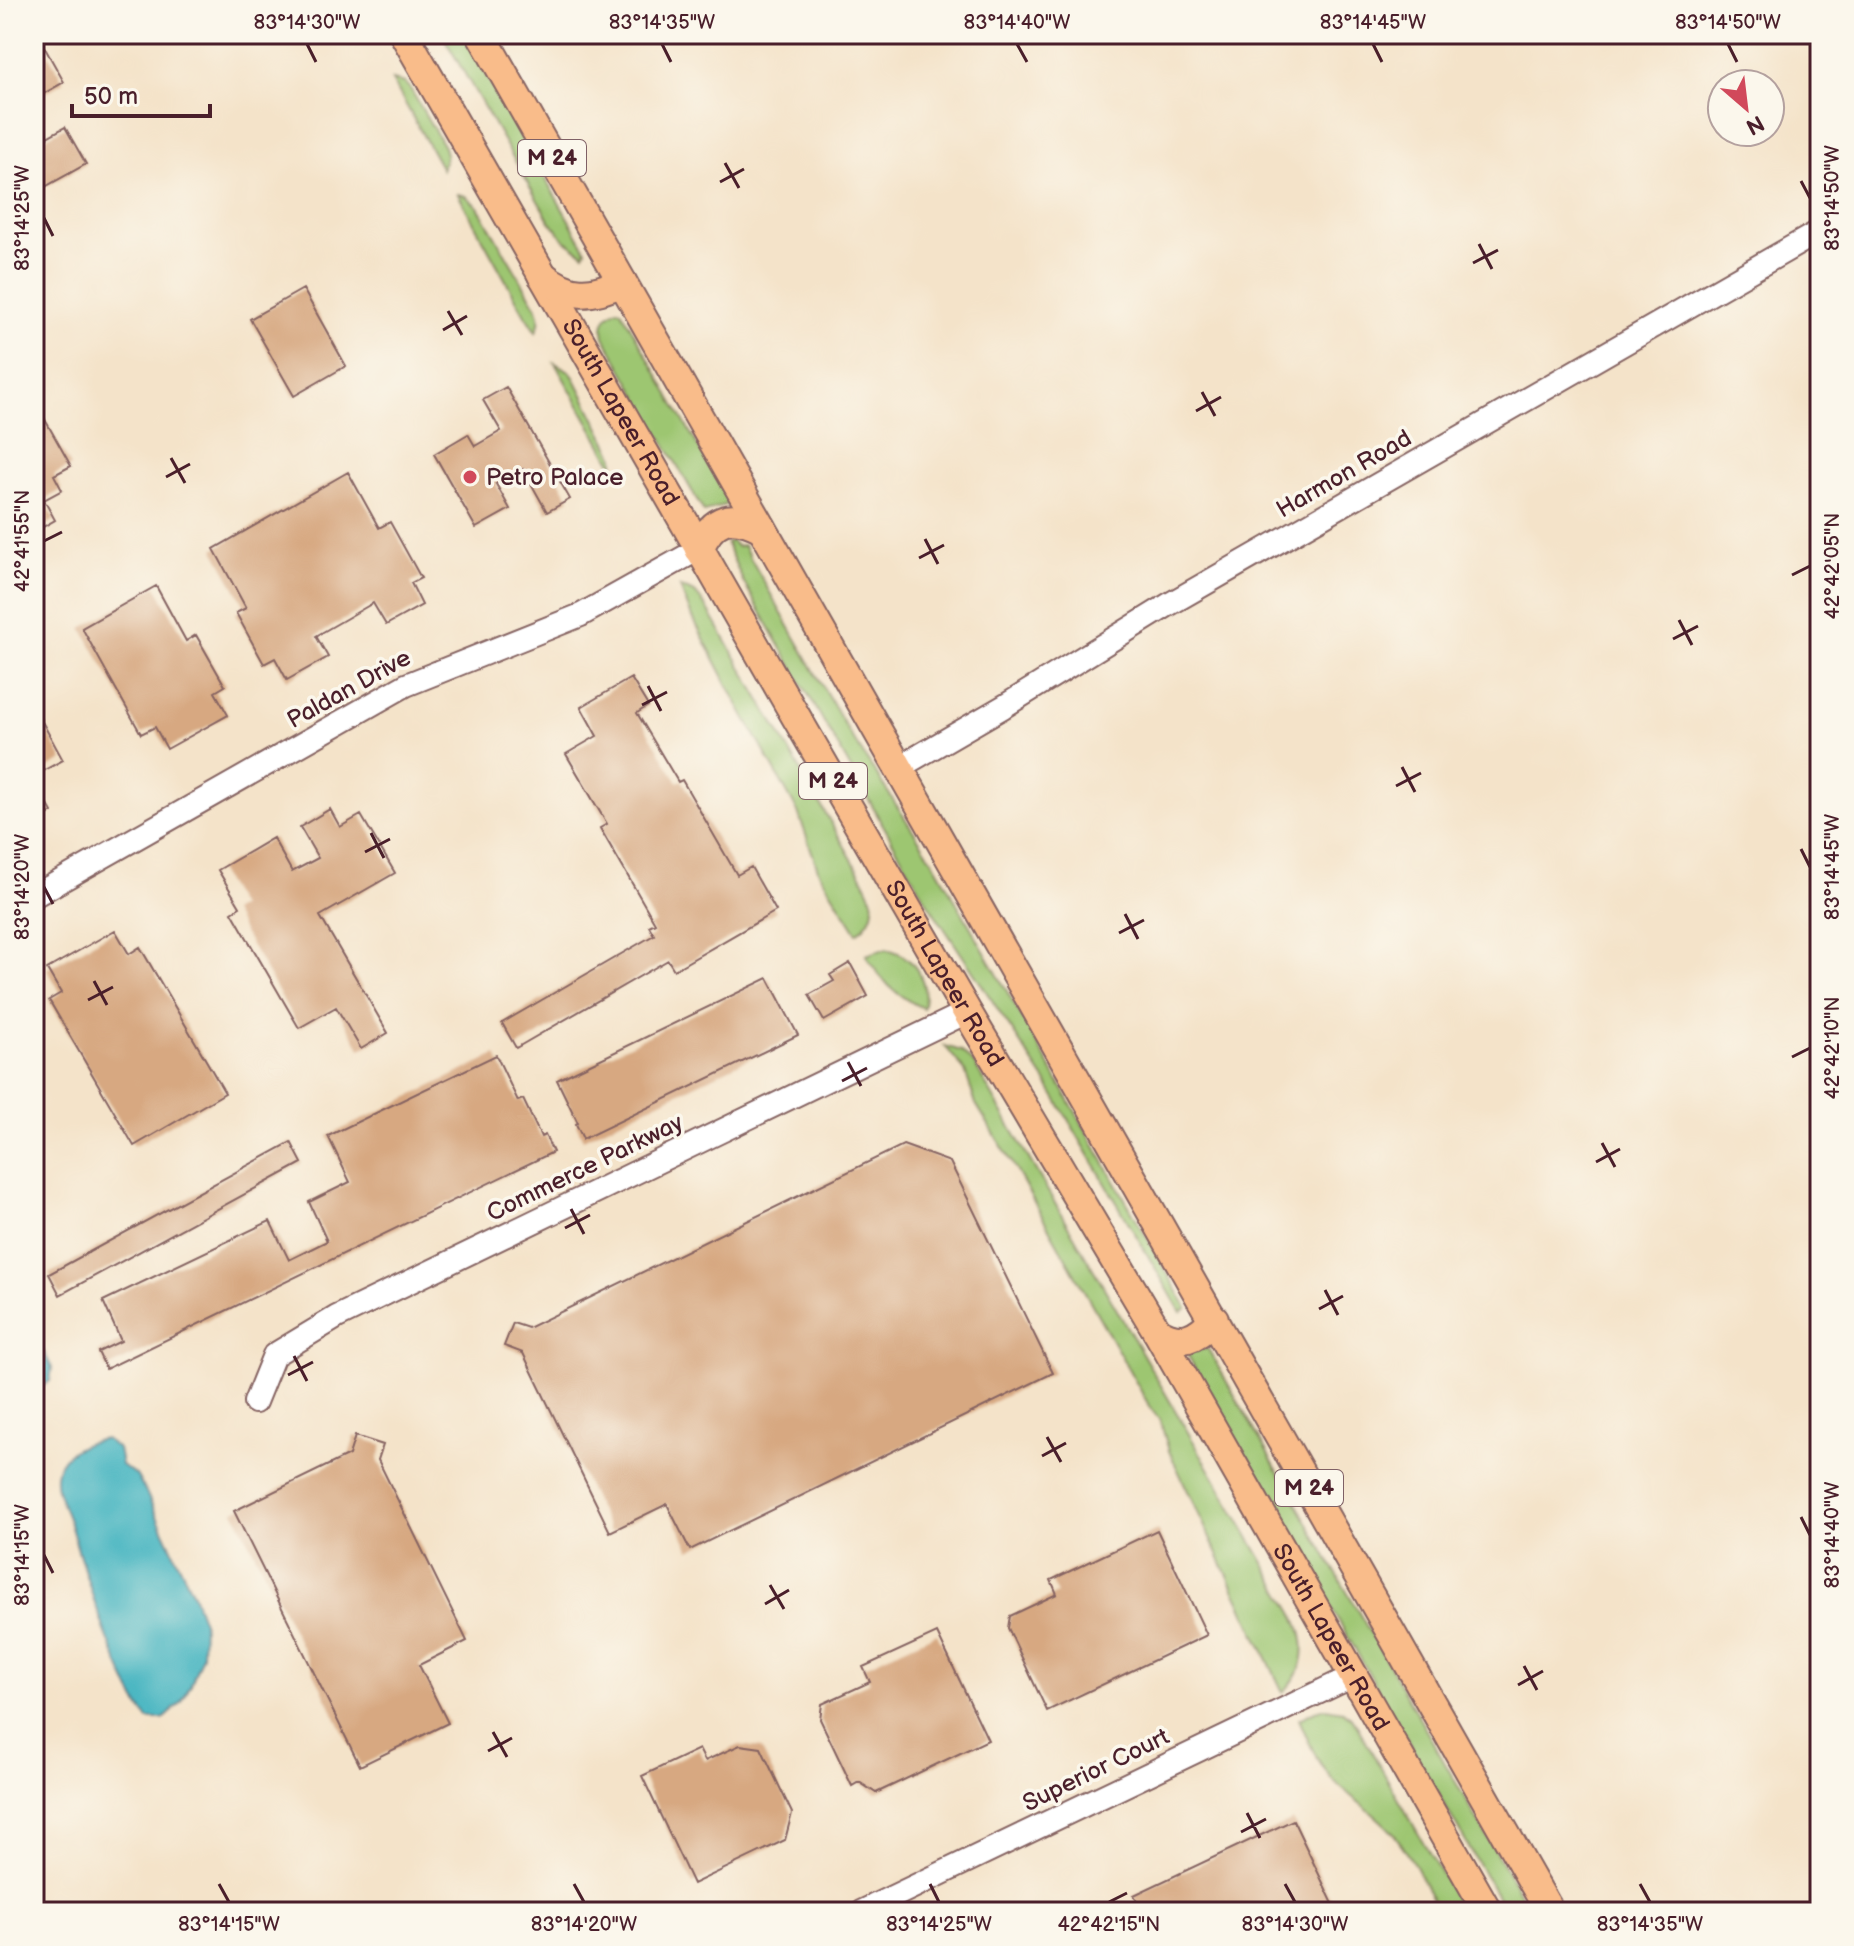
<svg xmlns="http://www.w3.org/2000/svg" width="1854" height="1946" viewBox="0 0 1854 1946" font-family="'Balsamiq Sans',sans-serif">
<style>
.green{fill:#9dc671;stroke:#74724e;stroke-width:2}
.water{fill:#46b5c1;stroke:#486a76;stroke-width:2}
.building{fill:#d7a881}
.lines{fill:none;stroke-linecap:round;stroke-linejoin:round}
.minor-casing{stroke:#866462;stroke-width:26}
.major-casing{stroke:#866462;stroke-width:32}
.minor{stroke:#fff;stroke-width:22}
.major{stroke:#f9bc8a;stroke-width:28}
.ticks{fill:none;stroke:#4a1f2b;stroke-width:3}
.poi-dot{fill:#d1495b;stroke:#fbf7ec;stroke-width:3}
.labels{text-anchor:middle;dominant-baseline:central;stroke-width:7;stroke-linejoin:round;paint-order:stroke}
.shield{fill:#fbf7ec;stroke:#7f6065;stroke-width:2}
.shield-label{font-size:22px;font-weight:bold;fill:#4a1f2b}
.street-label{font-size:24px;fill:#4a1f2b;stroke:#fbf7ec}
.poi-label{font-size:24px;fill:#4a1f2b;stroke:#fbf7ec;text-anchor:start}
.neatline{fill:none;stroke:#4a1f2b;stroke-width:3}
.ticks-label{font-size:20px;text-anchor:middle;fill:#4a1f2b}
</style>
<rect width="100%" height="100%" fill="#fbf7ec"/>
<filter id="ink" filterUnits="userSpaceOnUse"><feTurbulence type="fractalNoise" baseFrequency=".0125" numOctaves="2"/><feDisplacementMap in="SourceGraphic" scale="16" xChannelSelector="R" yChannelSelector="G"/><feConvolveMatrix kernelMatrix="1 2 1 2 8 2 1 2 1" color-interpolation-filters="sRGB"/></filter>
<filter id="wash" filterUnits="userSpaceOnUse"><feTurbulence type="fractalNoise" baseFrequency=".006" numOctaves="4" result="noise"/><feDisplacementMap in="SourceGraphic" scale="32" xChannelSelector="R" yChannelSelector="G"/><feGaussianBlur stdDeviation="1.8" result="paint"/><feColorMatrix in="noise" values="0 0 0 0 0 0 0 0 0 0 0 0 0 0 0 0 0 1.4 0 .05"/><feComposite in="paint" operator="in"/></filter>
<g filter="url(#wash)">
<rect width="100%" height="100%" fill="#f4e3c9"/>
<path class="green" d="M442 34H463L586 250 584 254 565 240 549 220Z
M392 80 405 83 411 90 444 147 446 154 442 169Z
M458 194 466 196 478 207 536 306C540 316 541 322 536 332L525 315Z
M617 309 621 310 729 501 728 504 704 512 604 337C601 323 605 316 617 309Z
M555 363 568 370 574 377 614 456V467Z
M731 541 737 547 743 545 848 731 933 861 1187 1308 1181 1312 1048 1085 929 905 743 581 726 543Z
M680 587 695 593 706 606 861 875C873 897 882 914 857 933L819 872 798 812 733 695 690 612Z
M884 949C911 951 931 982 923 1008 897 997 880 980 866 955Z
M945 1046 961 1051 974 1064 1296 1618C1309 1646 1306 1671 1283 1692L1169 1451 1160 1420 1151 1409 1011 1161 976 1104 965 1071Z
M1204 1349H1208L1530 1912H1506L1201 1381 1188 1355 1189 1352Z
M1326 1708 1343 1711 1353 1719 1463 1912H1438C1424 1885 1412 1855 1392 1832 1375 1813 1354 1800 1336 1783 1318 1766 1309 1742 1299 1719L1315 1711Z"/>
<path class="water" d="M34 1333 52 1368 50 1381 34 1393Z
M105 1439 118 1449 121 1465 136 1475 145 1490 192 1592 203 1622 202 1655 191 1684 181 1703 163 1719H148C137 1705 131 1692 124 1676 101 1627 86 1576 70 1524 65 1508 52 1488 57 1471 62 1451 87 1442 105 1439Z"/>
<g id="blocks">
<path class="building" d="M34 34H37L64 82 34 99Z
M65 127 86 164 34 193V144Z
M303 289 346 366 294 396 250 319Z
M506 387 570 499 547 512 523 469 496 484 510 509 476 528 434 454 468 434 475 446 501 431 483 400Z
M34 400 71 466 54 475 62 490 44 500 55 520 34 532Z
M348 472 379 528 390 522 421 578 411 583 422 605 386 625 373 603 316 636 328 657 287 680 275 658 264 664 236 613 246 608 214 549Z
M156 586 186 641 196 635 225 686 215 692 228 715 167 749 155 727 141 734 82 628Z
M631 678 648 706 637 713 678 782 682 780 737 875 751 867 776 911 674 970 668 960 516 1048 502 1023 654 935 649 926 655 923 600 828 607 824 566 754 597 736 581 707Z
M34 707 63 760 34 776Z
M34 780 52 812 34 822Z
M330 809 340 827 361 815 395 873 320 916 388 1033 361 1049 336 1007 299 1028 232 912 240 907 218 870 273 838 292 872 318 858 300 827Z
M115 930 129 954 140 947 225 1093 134 1146 49 1000 61 993 47 969Z
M850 963 868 996 824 1021 809 995 834 981 830 975Z
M768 978 798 1035 583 1139 576 1124 578 1123 557 1080Z
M496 1055 518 1101 523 1099 541 1137 545 1135 553 1152 106 1369 98 1352 121 1341 103 1301 270 1221 289 1260 327 1241 309 1202 350 1182 328 1136Z
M291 1142 302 1163 60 1295 49 1274Z
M903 1145 950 1162 1053 1373 690 1550 667 1504 610 1532 523 1353 504 1346 513 1323 528 1328Z
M355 1436 383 1445 378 1460 467 1641 419 1665 448 1723 360 1766 234 1511 349 1455Z
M1157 1530 1207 1635 1047 1711 1008 1628 1010 1616 1057 1594 1051 1580Z
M937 1633 988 1740 876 1793 859 1782 852 1786 820 1719 822 1704 870 1682 863 1667Z
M740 1745 761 1748 792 1813 785 1840 693 1884 642 1776 699 1749 705 1761Z
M1293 1820 1335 1908 1326 1912H1142L1134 1895Z"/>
</g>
</g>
<g filter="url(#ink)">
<use href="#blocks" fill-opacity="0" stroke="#866462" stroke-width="2"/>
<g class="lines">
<g class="minor-casing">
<path id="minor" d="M898 768 1003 707 1168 605 1820 231
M34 896 406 685 581 615 699 549
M255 1402 274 1355 337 1317 967 1012
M861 1912 1353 1676"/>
</g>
<g class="major-casing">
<g id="major">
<path id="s1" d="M404 34 795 715 967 1012 1157 1331 1488 1912"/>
<path d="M481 34 1550 1912"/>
<path d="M542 275C570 298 590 297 622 282"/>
<path d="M699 549C713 517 731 512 762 528"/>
<path d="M1157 1331C1181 1346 1196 1339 1214 1319"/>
</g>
</g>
<use href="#minor" class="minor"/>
<use href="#major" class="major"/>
</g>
</g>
<path class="ticks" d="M307 44 316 62M662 44 671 62M1017 44 1027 62M1373 44 1382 62M1728 44 1737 62M725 163 739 188M1801 181 1810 198M720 182 744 169M44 218 53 236M1479 244 1492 269M1473 263 1498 250M448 311 462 335M443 330 467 316M1202 392 1215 416M1196 411 1221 397M171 458 185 483M166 477 190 464M925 539 938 564M44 541 62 532M919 558 944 545M1792 575 1810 566M1679 620 1692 645M1673 639 1698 626M648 686 661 711M642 705 667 692M1402 767 1415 792M1396 786 1421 773M371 833 384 858M1801 849 1810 867M365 852 390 839M44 887 53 904M1125 914 1138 939M1119 933 1144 920M94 981 107 1005M88 1000 113 987M1792 1057 1810 1048M848 1062 861 1086M842 1081 867 1068M1602 1143 1615 1167M1596 1162 1620 1149M571 1209 584 1234M565 1228 590 1215M1325 1290 1338 1315M1319 1309 1343 1296M294 1356 307 1381M288 1375 313 1362M1047 1437 1061 1462M1042 1456 1066 1443M1801 1517 1810 1535M44 1555 53 1573M770 1585 784 1609M765 1604 789 1590M1524 1666 1537 1690M1518 1685 1543 1671M493 1732 507 1757M488 1751 512 1738M1247 1813 1260 1838M1241 1832 1266 1819M219 1884 229 1902M574 1884 584 1902M930 1884 939 1902M1285 1884 1295 1902M1640 1884 1650 1902M1109 1902 1127 1893"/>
<circle class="poi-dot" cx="470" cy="477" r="8"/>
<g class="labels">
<g class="shield">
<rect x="518" y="140" width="68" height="36" rx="6"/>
<rect x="799" y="763" width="68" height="36" rx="6"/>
<rect x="1275" y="1470" width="68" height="36" rx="6"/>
</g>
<g class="shield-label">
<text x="552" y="158">M 24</text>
<text x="833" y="781">M 24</text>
<text x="1309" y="1488">M 24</text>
</g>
<g class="street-label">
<text stroke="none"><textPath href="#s1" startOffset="436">South Lapeer Road</textPath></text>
<text transform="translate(1344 474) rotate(-30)">Harmon Road</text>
<text transform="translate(349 689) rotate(-29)">Paldan Drive</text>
<text stroke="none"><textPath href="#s1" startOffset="1084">South Lapeer Road</textPath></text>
<text transform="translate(585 1168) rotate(-26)">Commerce Parkway</text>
<text stroke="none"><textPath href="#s1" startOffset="1852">South Lapeer Road</textPath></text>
<text transform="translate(1096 1770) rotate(-26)">Superior Court</text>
</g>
<g class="poi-label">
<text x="486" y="477">Petro Palace</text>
</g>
</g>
<rect width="1854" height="1946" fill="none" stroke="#fbf7ec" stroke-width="88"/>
<g transform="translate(1746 108) rotate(152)"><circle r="38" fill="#fbf7ec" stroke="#b4a19f" stroke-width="2"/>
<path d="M0-6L14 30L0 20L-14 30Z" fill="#d1495b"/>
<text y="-12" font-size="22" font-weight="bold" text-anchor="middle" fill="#4a1f2b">N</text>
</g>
<path d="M72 104v12h138v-12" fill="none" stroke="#4a1f2b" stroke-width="4"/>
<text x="84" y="104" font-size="24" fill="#4a1f2b" stroke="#fbf7ec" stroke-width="6" paint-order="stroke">50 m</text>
<rect x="44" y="44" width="1766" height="1858" class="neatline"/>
<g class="ticks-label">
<text x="307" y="29">83°14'30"W</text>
<text x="662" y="29">83°14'35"W</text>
<text x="1017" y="29">83°14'40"W</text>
<text x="1373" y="29">83°14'45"W</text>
<text x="1728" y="29">83°14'50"W</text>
<text transform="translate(1832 198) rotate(-90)" y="7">83°14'50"W</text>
<text transform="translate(22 218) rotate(-90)" y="7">83°14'25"W</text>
<text transform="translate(22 541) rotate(-90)" y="7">42°41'55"N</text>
<text transform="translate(1832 566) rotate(-90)" y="7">42°42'05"N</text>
<text transform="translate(1832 867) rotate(-90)" y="7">83°14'45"W</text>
<text transform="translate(22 887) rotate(-90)" y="7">83°14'20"W</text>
<text transform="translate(1832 1048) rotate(-90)" y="7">42°42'10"N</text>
<text transform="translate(1832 1535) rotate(-90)" y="7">83°14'40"W</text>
<text transform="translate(22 1555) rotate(-90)" y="7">83°14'15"W</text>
<text x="229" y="1931">83°14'15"W</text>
<text x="584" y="1931">83°14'20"W</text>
<text x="939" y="1931">83°14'25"W</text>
<text x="1109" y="1931">42°42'15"N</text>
<text x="1295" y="1931">83°14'30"W</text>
<text x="1650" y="1931">83°14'35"W</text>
</g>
</svg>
